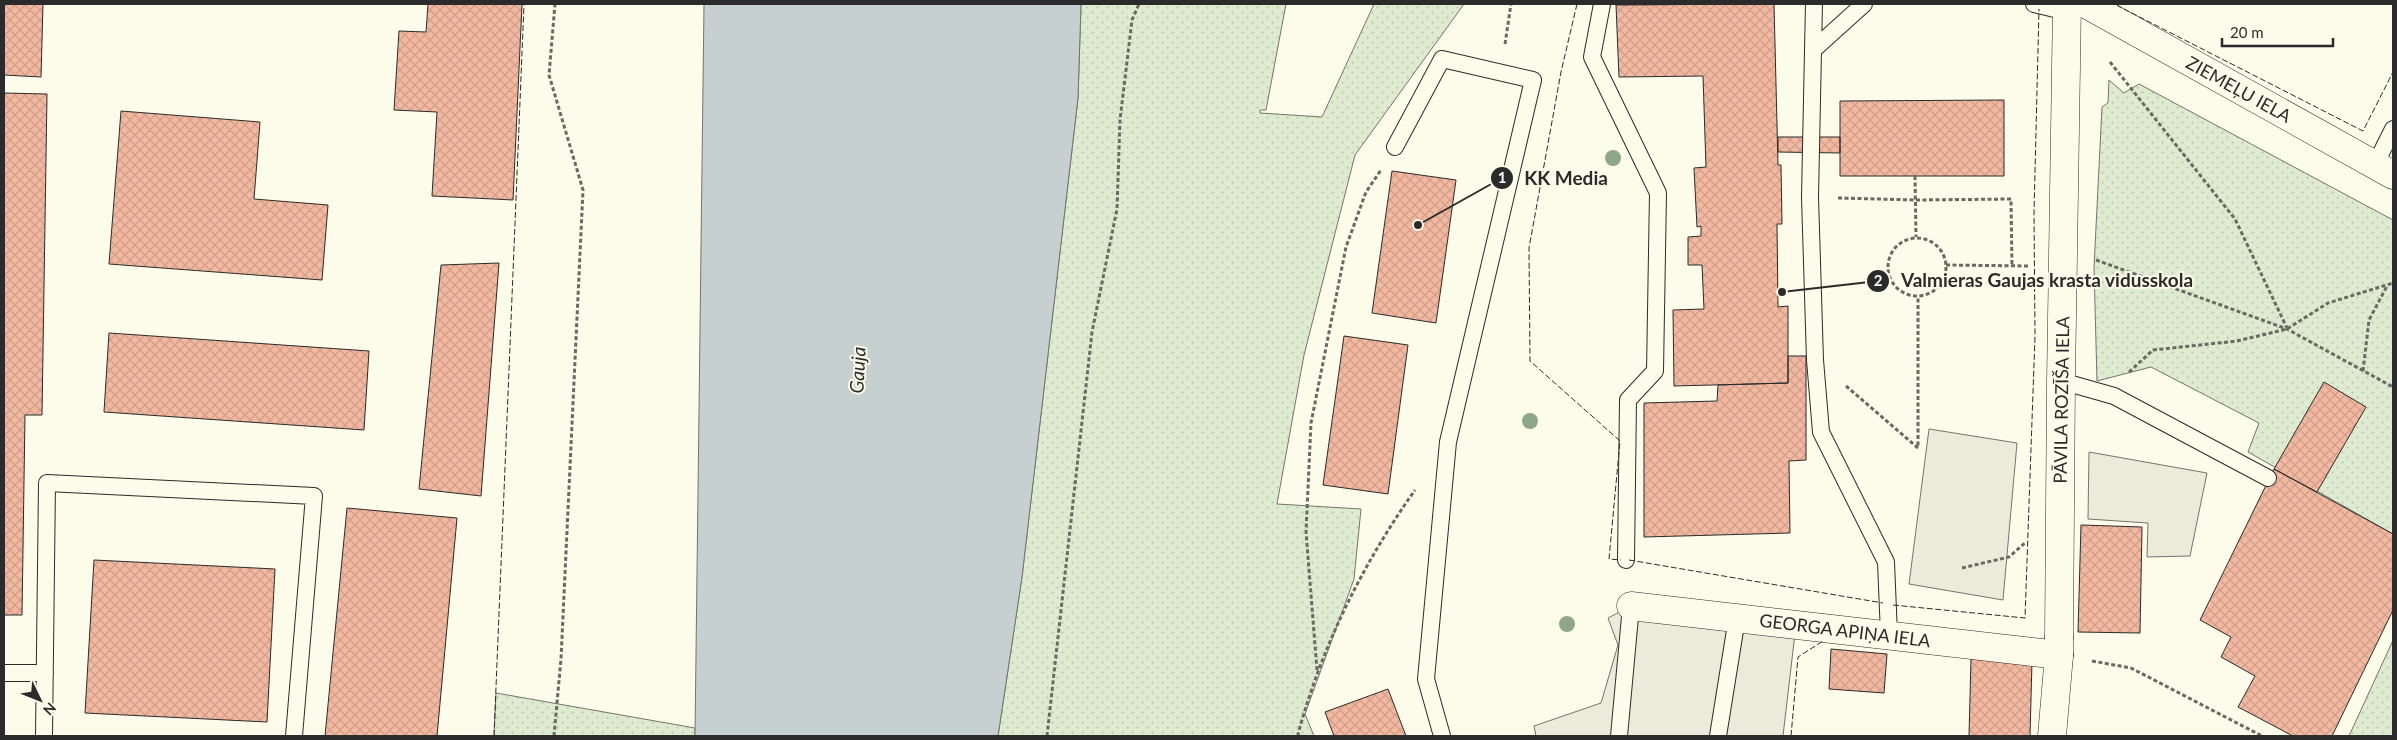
<svg xmlns="http://www.w3.org/2000/svg" width="2397" height="740" viewBox="0 0 2397 740" font-family="Lato,sans-serif">
<style>
.grass{fill:url(#grass-dots);stroke:#74746e}
.parking{fill:#eceadb;stroke:#74746e}
.water{fill:#c7d0d0;stroke:#74746e}
.building{fill:url(#building-cross-hatch);stroke:#2b2b2b}
.lines{fill:none;stroke-linecap:round;stroke-linejoin:round}
.service-casing{stroke:#2b2b2b;stroke-width:18}
.minor-casing{stroke:#2b2b2b;stroke-width:29}
.tertiary-casing{stroke:#2b2b2b;stroke-width:29}
.secondary-casing{stroke:#2b2b2b;stroke-width:29}
.path{stroke:#6a6964;stroke-width:3;stroke-dasharray:4 2.5;stroke-linecap:butt}
.service{stroke:#fdfbea;stroke-width:16}
.minor{stroke:#fdfbea;stroke-width:28}
.tertiary{stroke:#fdfbea;stroke-width:28}
.secondary{stroke:#fdfbea;stroke-width:28}
.fence{stroke:#2b2b2b;stroke-width:1;stroke-dasharray:6 2.5;stroke-linecap:butt}
.tree{fill:#8ea78a}
.labels{text-anchor:middle;dominant-baseline:central;stroke-width:4;stroke-linejoin:round;paint-order:stroke}
.street-label{font-size:18px;fill:#2b2b2b;stroke:#fdfbea}
.water-label{font-size:19px;font-style:italic;fill:#2b2b2b;stroke:#fdfbea}
.leader{fill:none;stroke:#2b2b2b;stroke-width:2}
.callout-dot{fill:#2b2b2b;stroke:#fdfbea;stroke-width:2}
.mark-label{font-size:15px;text-anchor:middle;font-weight:bold;fill:#fff}
.callout-label{font-size:19px;text-anchor:middle;font-weight:bold;fill:#2b2b2b;stroke:#fdfbea;stroke-width:4;stroke-linejoin:round;paint-order:stroke}
</style>
<defs>
<pattern id="grass-dots" width="8" height="8" patternUnits="userSpaceOnUse" patternTransform="scale(1.25)"><rect width="8" height="8" fill="#deebd1"/><path d="M2 2h.1M6 6h.1" fill="none" stroke="#bfcab4" stroke-width="1.8" stroke-linecap="round"/></pattern>
<pattern id="building-cross-hatch" width="8" height="8" patternUnits="userSpaceOnUse" patternTransform="scale(1.25)"><rect width="8" height="8" fill="#f2b8a0"/><path d="M0 0l8 8M0 8l8-8" fill="none" stroke="#d09e8a"/></pattern>
</defs>
<rect width="100%" height="100%" fill="#fdfbea"/>
<path class="grass" d="M1081 4H1286L1266 110H1260V113L1322 117 1374 4H1464L1355 155 1304 355 1277 504 1361 509 1354 579 1305 714 1314 736H998L1022 577 1078 98Z
M2109 80 2124 93 2139 84 2393 220V534L2248 452 2259 423 2151 367 2097 381 2094 268 2102 107 2108 103Z
M2393 640V736H2349L2389 649Z
M496 693 695 728V736H494Z"/>
<path class="parking" d="M1929 429 2017 443 2003 600 1909 584Z
M2089 452 2207 473 2190 556 2147 557 2148 523 2088 519Z
M1631 606 1796 625 1783 736H1536L1534 726 1601 703 1618 645 1608 618Z"/>
<path class="water" d="M704 4H1081L1078 98 1022 577 998 736H695Z"/>
<path class="building" d="M4 4H43L41 77 4 75Z
M428 4H522L513 200 432 196 437 112 394 110 399 31 426 32Z
M1774 4 1778 165H1781L1782 224H1777L1778 307 1788 306V383L1674 386 1673 310 1704 309 1702 265H1688V237L1701 236V226L1697 227 1694 168 1706 167 1703 76 1619 77 1616 5Z
M4 93 47 94 42 415H25L22 615H4Z
M2004 100V176H1840V101Z
M121 111 260 122 254 199 328 205 322 280 109 264Z
M1778 137H1840V153L1778 152Z
M1392 171 1456 180 1436 323 1372 313Z
M499 263 481 496 419 489 441 265Z
M109 333 369 351 364 430 104 412Z
M1344 336 1408 345 1388 494 1323 485Z
M1788 356H1806V460L1789 461 1790 533 1644 537V403L1717 401 1718 385 1788 383Z
M2324 382 2366 407 2317 492 2274 469Z
M2274 469 2393 534V610L2332 736H2293L2238 707 2255 676 2221 657 2231 637 2200 620Z
M347 508 457 518 437 736H325Z
M2081 525 2142 527 2140 633 2078 632Z
M94 560 275 569 267 722 85 713Z
M1831 649 1887 654 1884 693 1829 689Z
M1971 659 2032 661 2030 736H1969Z
M1388 689 1406 736H1334L1325 712Z"/>
<g class="lines">
<g class="service-casing">
<path id="service" d="M1602 4 1592 57 1658 193 1655 371 1628 400 1626 560
M1864 4 1813 50 1810 197 1815 360 1821 432 1886 562 1889 635
M2034 4 2067 12
M1813 50 1814 4
M1395 147 1442 59 1533 80 1448 442 1426 679 1442 736
M2375 165 2393 129
M2061 381 2114 396 2268 478
M4 673H45
M44 736 47 483 314 496 294 736
M1619 736 1631 606
M1718 736 1737 618"/>
</g>
<g class="minor-casing">
<path id="minor" d="M2086 4 2393 175
M1631 606 2059 655"/>
</g>
<g class="tertiary-casing">
<path id="tertiary" d="M2059 638 2061 381 2067 4
M2052 736 2059 655"/>
</g>
<g class="secondary-casing">
<path id="secondary" d="M2059 655V638"/>
</g>
<path class="path" d="M1505 44 1511 4
M2110 62 2235 219 2287 328
M1915 176 1916 237
M1838 198 1915 200 2011 199 2012 267
M1888 267a29 29 0 1 1 58 0a29 29 0 1 1-58 0Z
M2096 260 2287 329 2393 387
M1946 265 2030 266
M2363 371 2369 320 2387 286
M2129 372 2153 350 2237 341 2287 329 2328 303 2393 283
M1846 386 1918 448V296
M1962 568 2009 557 2026 542
M2092 661 2131 668 2262 736
M1317 670 1306 532 1311 423 1346 247 1366 192 1381 170
M554 736 561 659 583 190 549 75 555 4
M1047 736 1092 332 1117 209 1120 120 1132 20 1139 4
M1299 736 1298 734C1322 646 1362 565 1415 490"/>
<use href="#service" class="service"/>
<use href="#minor" class="minor"/>
<use href="#tertiary" class="tertiary"/>
<use href="#secondary" class="secondary"/>
<path class="fence" d="M1577 4 1561 72 1529 248 1530 361 1620 441 1609 559 1621 560
M2118 4V6L2363 131 2393 72
M1629 560 1883 603
M1893 605 2025 618 2035 336 2034 213 2039 9
M494 736 524 4
M1791 736 1798 657 1823 641"/>
</g>
<g class="tree">
<circle cx="1613" cy="158" r="8"/>
<circle cx="1530" cy="421" r="8"/>
<circle cx="1567" cy="624" r="8"/>
</g>
<g class="labels">
<g class="street-label">
<text transform="translate(2239 89) rotate(29)">ZIEMEĻU IELA</text>
<text transform="translate(2061 400) rotate(-89)">PĀVILA ROZĪŠA IELA</text>
<text transform="translate(1845 630) rotate(7)">GEORGA APIŅA IELA</text>
</g>
<g class="water-label">
<text transform="translate(857 370) rotate(-87)">Gauja</text>
</g>
</g>
<path class="leader" d="M1418 225L1502 178M1782 292L1878 281"/>
<g class="callout-dot">
<circle cx="1418" cy="225" r="5"/>
<circle cx="1782" cy="292" r="5"/>
<circle cx="1502" cy="178" r="12"/>
<circle cx="1878" cy="281" r="12"/>
</g>
<g class="mark-label">
<text x="1502" y="183">1</text>
<text x="1878" y="286">2</text>
</g>
<g class="callout-label">
<text x="1566" y="185">KK Media</text>
<text x="2047" y="287">Valmieras Gaujas krasta vidusskola</text>
</g>
<rect width="2397" height="740" fill="none" stroke="#2b2b2b" stroke-width="10"/>
<g transform="translate(40 700) rotate(133)" stroke="#fdfbea" stroke-width="4" paint-order="stroke">
<path d="M0-4L9 19L0 12L-9 19Z" fill="#2b2b2b"/>
<text y="-8" font-size="14" font-weight="bold" text-anchor="middle" fill="#2b2b2b">N</text>
</g>
<path d="M2222 38v8h111v-8" fill="none" stroke="#2b2b2b" stroke-width="2.5"/>
<text x="2230" y="38" font-size="15" fill="#2b2b2b" stroke="#fdfbea" stroke-width="4" paint-order="stroke">20 m</text>
</svg>
